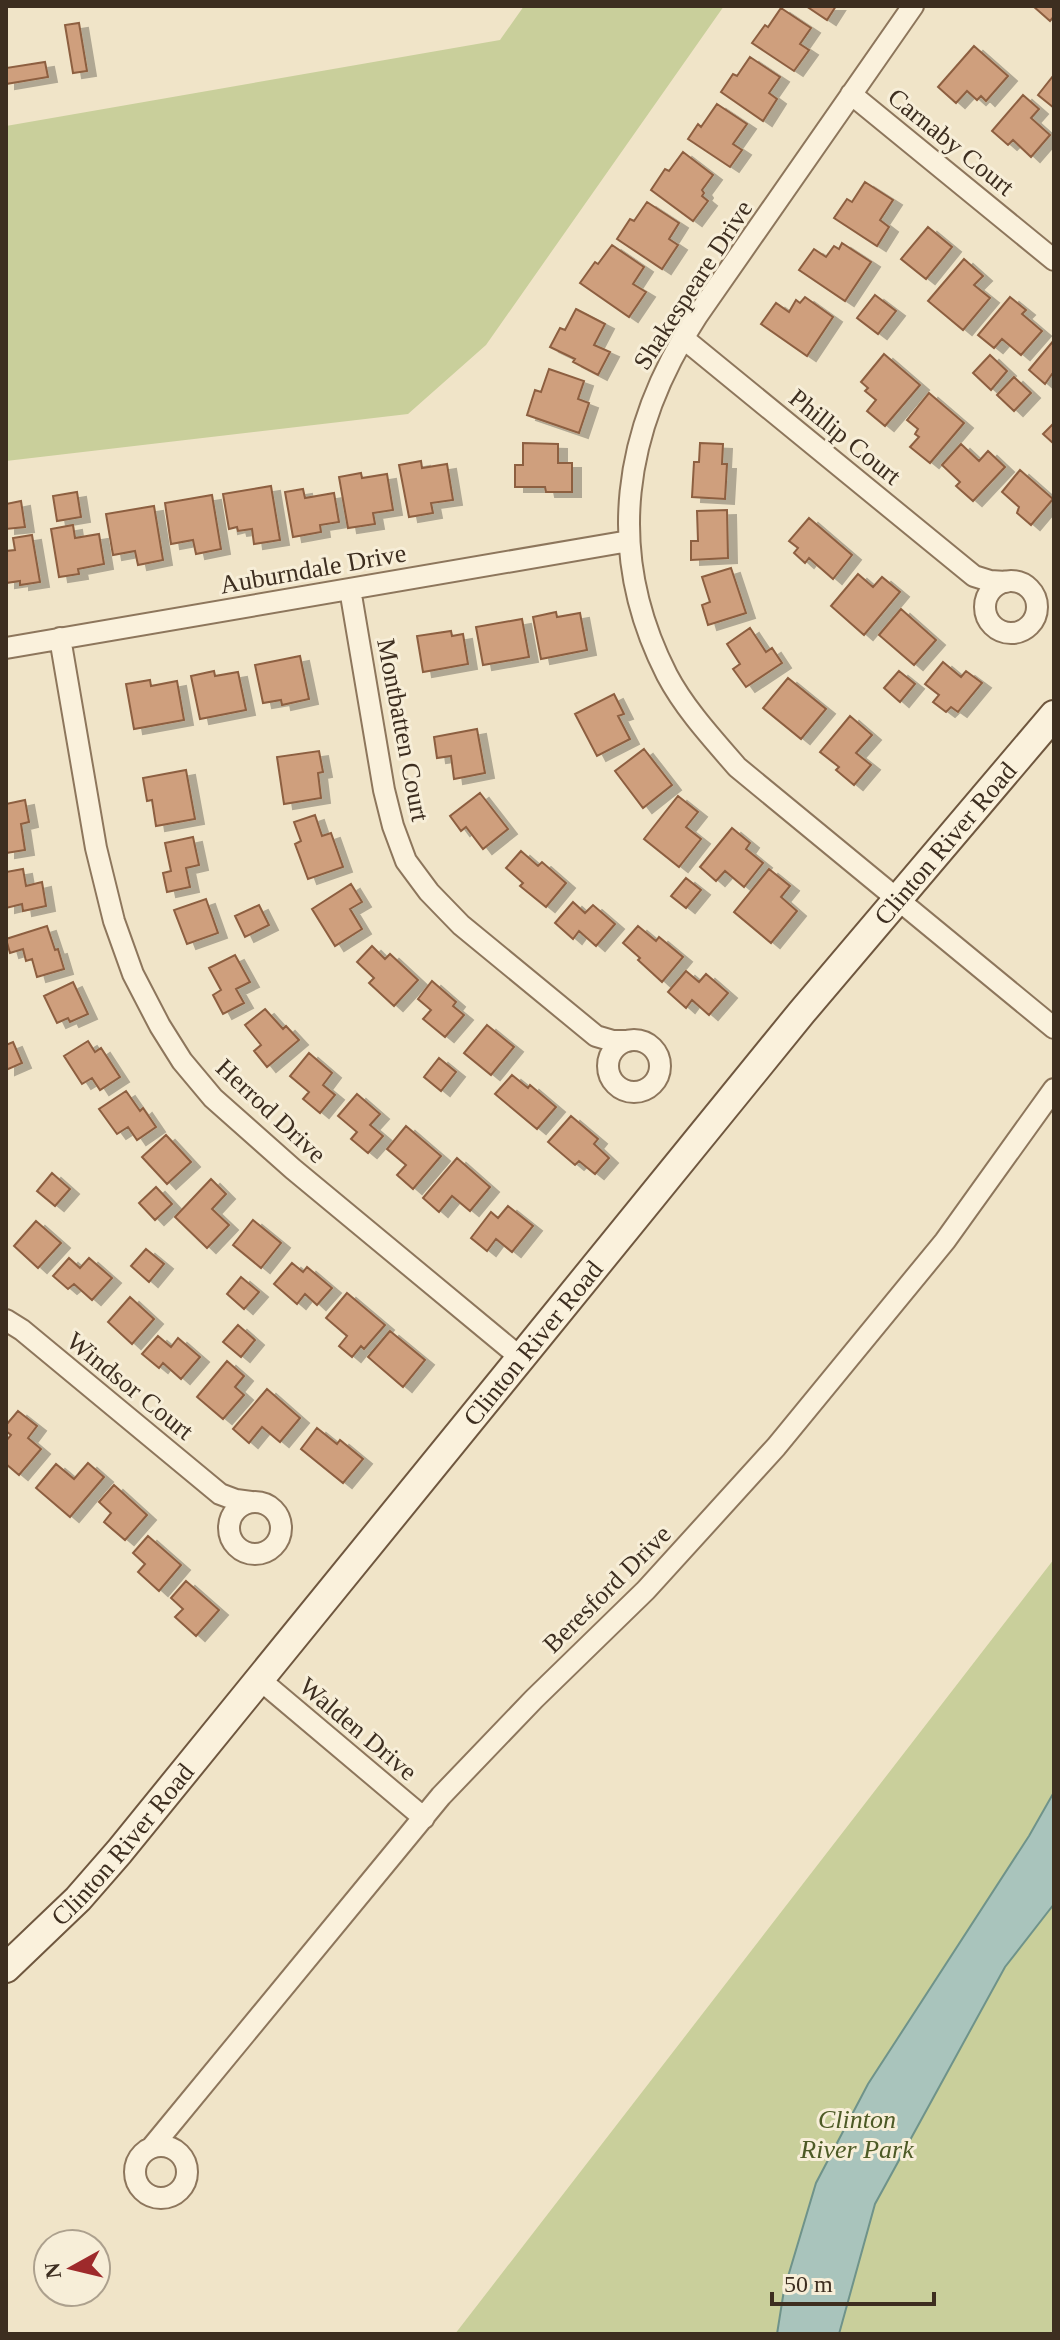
<svg xmlns="http://www.w3.org/2000/svg" width="1060" height="2340" viewBox="0 0 1060 2340" font-family="'Times New Roman',serif">
<style>
.green{fill:#c9cf9b}
.water{fill:#a9c4bc;stroke:#6f938a;stroke-width:2}
.building{fill:#cf9f7d;stroke:#8d5f41;stroke-width:2;filter:url(#shadow)}
.lines{fill:none;stroke-linecap:round;stroke-linejoin:round}
.street-casing{stroke:#8d765c;stroke-width:24}
.secondary-casing{stroke:#6f573f;stroke-width:32}
.street{stroke:#faf1dc;stroke-width:20}
.secondary{stroke:#faf1dc;stroke-width:28}
.labels{text-anchor:middle;dominant-baseline:central;stroke-width:6;stroke-linejoin:round;paint-order:stroke}
.street-label{font-size:26px;fill:#3d2e20;stroke:#f7eed8}
.park-label{font-size:26px;font-style:italic;fill:#4d5a26;stroke:#f7eed8}
</style>
<defs>
<filter id="shadow"><feDropShadow dx="9" dy="5" stdDeviation="0" flood-color="#0004"/></filter>
</defs>
<rect width="100%" height="100%" fill="#f0e4c8"/>
<path class="green" d="M524 6H724L486 345 408 414 6 461V126L500 40Z
M1054 1559V2334H455Z"/>
<path class="water" d="M1054 1792V1904L1005 1967 875 2204 839 2334H777L784 2290 816 2183 868 2084 1029 1836Z"/>
<path class="building" d="M806 6H836L827 20Z
M1033 6H1054V16L1050 21Z
M781 8 811 28 800 44 809 50 794 71 752 43 765 25 768 27Z
M79 23 87 71 73 73 65 25Z
M974 46 1008 76 986 101 981 96 977 100 967 91 956 103 938 87Z
M750 57 780 77 769 93 777 99 763 121 721 92 733 74 737 76Z
M45 62 48 77 6 84V68Z
M1053 76H1054V108L1038 95Z
M1023 95 1039 109 1031 118 1050 135 1031 157 1013 140 1008 145 992 131Z
M717 104 747 124 733 144 742 150 730 167 688 139 698 124 701 127Z
M683 152 713 175 702 190 704 193 702 196 708 201 693 221 651 190 665 169 669 171Z
M865 182 893 200 880 220 889 227 877 246 834 218 847 199 852 202Z
M647 202 679 223 669 239 678 245 662 269 617 239 630 219 634 221Z
M928 227 952 247 926 279 901 259Z
M842 243 871 262 845 301 799 270 814 249 826 257 834 246 839 249Z
M612 245 644 267 633 284 646 292 629 317 580 283 595 262 598 264Z
M964 259 983 276 974 285 990 298 963 330 928 301Z
M875 295 896 311 878 334 857 318Z
M805 297 833 317 807 356 761 324 776 303 789 312 796 300 800 303Z
M1010 297 1026 310 1022 314 1042 331 1021 355 1002 339 994 348 978 335Z
M576 309 605 324 594 345 610 352 598 375 573 362 575 359 550 347 560 328 565 330Z
M1054 340V375L1052 374 1045 384 1029 370Z
M884 354 920 385 885 426 867 411 876 400 865 391 868 388 861 382Z
M990 355 1007 371 991 390 973 373Z
M549 369 584 381 578 399 589 403 579 433 527 415 535 390 541 392Z
M1014 377 1031 393 1014 411 997 395Z
M929 393 964 423 930 463 910 447 919 437 915 434 918 429 907 420Z
M1054 423V444L1043 434Z
M523 443 558 444V463H572V492H546L545 487H515V465H523Z
M700 443 723 444 722 464H727L725 499 692 497 694 462H699Z
M961 444 979 461 988 451 1005 467 973 501 956 486 960 482 942 465Z
M421 461 422 468 447 464 453 500 431 503 433 513 409 517 399 465Z
M1020 470 1053 499 1031 525 1017 513 1019 507 1002 492Z
M361 473 362 478 387 474 393 510 373 513 375 524 348 528 339 477Z
M271 486 280 540 254 544 252 529 238 531 237 527 229 529 223 494Z
M303 489 305 498 334 493 339 522 320 525 321 532 293 537 285 492Z
M77 492 81 517 57 521 53 496Z
M212 495 221 549 196 554 193 540 171 544 165 503Z
M21 501 25 527 6 529V504Z
M154 506 163 560 138 565 135 551 113 555 106 514Z
M727 510 728 558 691 560V541H698L697 511Z
M809 518 852 555 833 579 809 558 805 563 794 553 798 548 789 541Z
M73 525 75 538 99 534 104 564 78 569 79 574 59 577 51 529Z
M32 535 40 582 20 585V581L6 583V551L15 550 13 538Z
M731 568 746 613 708 625 702 605 710 602 702 577Z
M858 574 873 587 882 577 900 592 864 635 831 606Z
M901 609 936 640 914 665 879 635Z
M556 612 557 617 580 613 587 650 541 659 533 617Z
M522 619 529 657 483 665 476 627Z
M750 628 766 652 772 648 782 663 746 687 733 669 740 664 727 644Z
M451 631 452 636 463 634 468 664 423 672 417 636Z
M300 656 309 699 282 705 281 700 263 703 255 665Z
M943 662 961 677 966 671 982 683 958 712 951 707 946 712 933 702 939 695 925 684Z
M214 671 215 676 238 672 246 710 200 719 191 676Z
M899 671 915 684 900 702 884 688Z
M788 678 826 709 801 739 763 708Z
M150 680 151 686 177 681 184 720 134 729 126 684Z
M614 694 624 714 618 716 630 739 597 756 575 714Z
M850 716 872 735 856 753 871 765 854 785 836 770 839 767 820 752Z
M477 729 485 773 454 779 451 756 437 758 434 737Z
M644 749 672 785 643 808 615 771Z
M319 751 323 772 318 773 321 798 284 804 277 757Z
M186 770 195 819 156 826 152 800 147 801 143 778Z
M480 793 508 829 483 849 466 827 461 831 450 816Z
M678 796 698 812 686 827 701 839 679 867 644 839Z
M25 800 29 822 21 824 25 850 6 853V804Z
M315 815 322 836 331 833 343 867 308 879 295 844 301 841 294 822Z
M732 828 750 843 746 849 763 863 744 887 725 871 716 881 700 867Z
M193 837 199 865 186 868 190 887 167 892 163 873 171 871 165 843Z
M521 851 538 866 542 862 566 883 546 907 520 886 523 883 506 868Z
M23 869 26 886 42 882 46 906 23 911 22 904 6 908V872Z
M769 869 790 886 781 897 797 911 771 943 734 912Z
M686 878 701 890 686 908 671 896Z
M351 884 362 902 350 909 362 929 335 946 312 909Z
M206 899 218 933 187 944 174 910Z
M573 902 585 913 593 905 615 924 596 946 579 931 573 939 555 923Z
M259 905 269 925 245 937 235 916Z
M47 926 55 950 58 949 64 969 37 977 32 959 26 961 23 949 10 953 6 939Z
M638 926 656 941 659 937 683 957 662 982 638 960 640 958 623 943Z
M372 946 385 959 390 954 418 980 394 1006 369 983 374 978 357 962Z
M235 955 250 982 236 989 244 1003 223 1014 213 995 221 990 209 968Z
M686 971 699 982 706 974 728 993 709 1015 692 1000 686 1008 668 992Z
M432 981 456 1002 453 1006 464 1015 445 1037 423 1019 431 1010 418 999Z
M73 982 88 1014 70 1022 68 1018 57 1023 44 996Z
M265 1009 283 1029 286 1026 299 1040 267 1067 254 1051 261 1045 245 1025Z
M487 1025 514 1047 491 1075 464 1053Z
M88 1041 95 1052 101 1048 120 1077 100 1090 92 1078 82 1084 64 1056Z
M13 1042 22 1063 6 1070V1045Z
M309 1053 332 1073 323 1085 335 1095 320 1113 303 1099 309 1092 290 1076Z
M439 1058 456 1072 441 1091 424 1077Z
M512 1075 528 1088 530 1085 556 1107 537 1129 495 1094Z
M126 1091 140 1111 143 1108 156 1127 137 1140 128 1127 117 1134 99 1109Z
M357 1094 380 1114 370 1125 383 1136 368 1153 351 1139 357 1132 338 1116Z
M571 1116 598 1139 594 1144 609 1158 595 1174 579 1161 575 1165 548 1142Z
M406 1126 441 1156 413 1189 397 1175 406 1165 387 1149Z
M166 1135 191 1162 167 1184 142 1157Z
M457 1158 490 1187 470 1211 452 1196 439 1212 423 1198Z
M52 1173 70 1189 55 1206 37 1191Z
M211 1179 226 1194 212 1209 229 1225 207 1248 175 1217Z
M156 1187 172 1204 155 1220 139 1203Z
M508 1206 533 1226 512 1252 496 1239 487 1251 471 1238 491 1212 498 1218Z
M253 1220 281 1243 261 1268 233 1245Z
M36 1221 61 1243 38 1268 14 1246Z
M146 1249 164 1264 149 1282 131 1266Z
M69 1258 80 1268 89 1258 112 1278 92 1300 74 1284 68 1289 53 1276Z
M292 1263 303 1272 307 1267 332 1288 317 1305 305 1294 297 1304 274 1284Z
M241 1277 259 1292 244 1309 227 1294Z
M347 1293 385 1325 364 1349 361 1346 352 1357 339 1346 347 1336 326 1318Z
M130 1297 154 1319 132 1344 108 1322Z
M238 1325 255 1340 241 1357 223 1342Z
M390 1331 425 1360 403 1387 368 1357Z
M158 1336 171 1347 178 1338 200 1357 181 1379 163 1363 159 1368 142 1354Z
M227 1361 244 1376 235 1387 244 1395 223 1419 197 1397Z
M267 1389 300 1418 280 1442 262 1427 249 1443 233 1429Z
M18 1411 37 1426 28 1438 41 1449 19 1475 6 1464V1441L11 1435 6 1431V1425Z
M317 1428 337 1444 340 1440 363 1459 343 1483 301 1449Z
M88 1463 104 1477 70 1517 36 1488 56 1464 74 1479Z
M114 1485 147 1515 125 1540 104 1522 111 1513 99 1502Z
M148 1536 181 1565 159 1591 138 1572 145 1564 133 1553Z
M186 1581 219 1610 196 1636 175 1617 183 1609 171 1598Z"/>
<g class="lines">
<g class="street-casing">
<path id="street" d="M913 6 697 316C623 429 604 552 667 675 685 709 712 738 737 767L1054 1028
M851 94 1054 260
M683 338 974 576 990 581 1006 582
M985 607a26 26 0 1 1 52 0a26 26 0 1 1-52 0Z
M350 589 384 790 393 826 406 861 429 892 461 925 596 1036 613 1041H628
M60 638 96 848 114 921 133 974 160 1026 182 1061 213 1098 293 1169 521 1358
M6 648 629 541
M608 1066a26 26 0 1 1 52 0a26 26 0 1 1-52 0Z
M6 1320 22 1330 220 1494 236 1500 251 1502
M229 1528a26 26 0 1 1 52 0a26 26 0 1 1-52 0Z
M259 1679 424 1818
M135 2172a26 26 0 1 1 52 0a26 26 0 1 1-52 0Z
M152 2147 441 1796 534 1699 646 1590 776 1447 945 1241 1054 1089"/>
</g>
<g class="secondary-casing">
<g id="secondary">
<path id="s1" d="M6 1968 78 1899 119 1852 802 1012 1054 715"/>
</g>
</g>
<use href="#street" class="street"/>
<use href="#secondary" class="secondary"/>
</g>
<g class="labels">
<g class="street-label">
<text transform="translate(951 142) rotate(39)">Carnaby Court</text>
<text transform="translate(693 285) rotate(-57)">Shakespeare Drive</text>
<text transform="translate(845 437) rotate(39)">Phillip Court</text>
<text transform="translate(313 569) rotate(-10)">Auburndale Drive</text>
<text transform="translate(403 730) rotate(79)">Montbatten Court</text>
<text stroke="none"><textPath href="#s1" startOffset="1466">Clinton River Road</textPath></text>
<text transform="translate(271 1111) rotate(43)">Herrod Drive</text>
<text stroke="none"><textPath href="#s1" startOffset="818">Clinton River Road</textPath></text>
<text transform="translate(130 1386) rotate(39)">Windsor Court</text>
<text transform="translate(607 1589) rotate(-45)">Beresford Drive</text>
<text transform="translate(358 1729) rotate(40)">Walden Drive</text>
<text stroke="none"><textPath href="#s1" startOffset="170">Clinton River Road</textPath></text>
</g>
<g class="park-label">
<text x="857" y="2119">Clinton<tspan x="857" dy="30">River Park</tspan></text>
</g>
</g>
<rect width="1060" height="2340" fill="none" stroke="#3d2e20" stroke-width="16"/>
<g transform="translate(72 2268) rotate(262)"><circle r="38" fill="#f7eed8" stroke="#ada18e" stroke-width="2"/>
<path d="M0-6L14 30L0 20L-14 30Z" fill="#9e2a2b"/>
<text y="-12" font-size="22" font-weight="bold" text-anchor="middle" fill="#3d2e20">N</text>
</g>
<path d="M772 2292v12h162v-12" fill="none" stroke="#3d2e20" stroke-width="4"/>
<text x="784" y="2292" font-size="24" fill="#3d2e20" stroke="#f7eed8" stroke-width="6" paint-order="stroke">50 m</text>
</svg>
